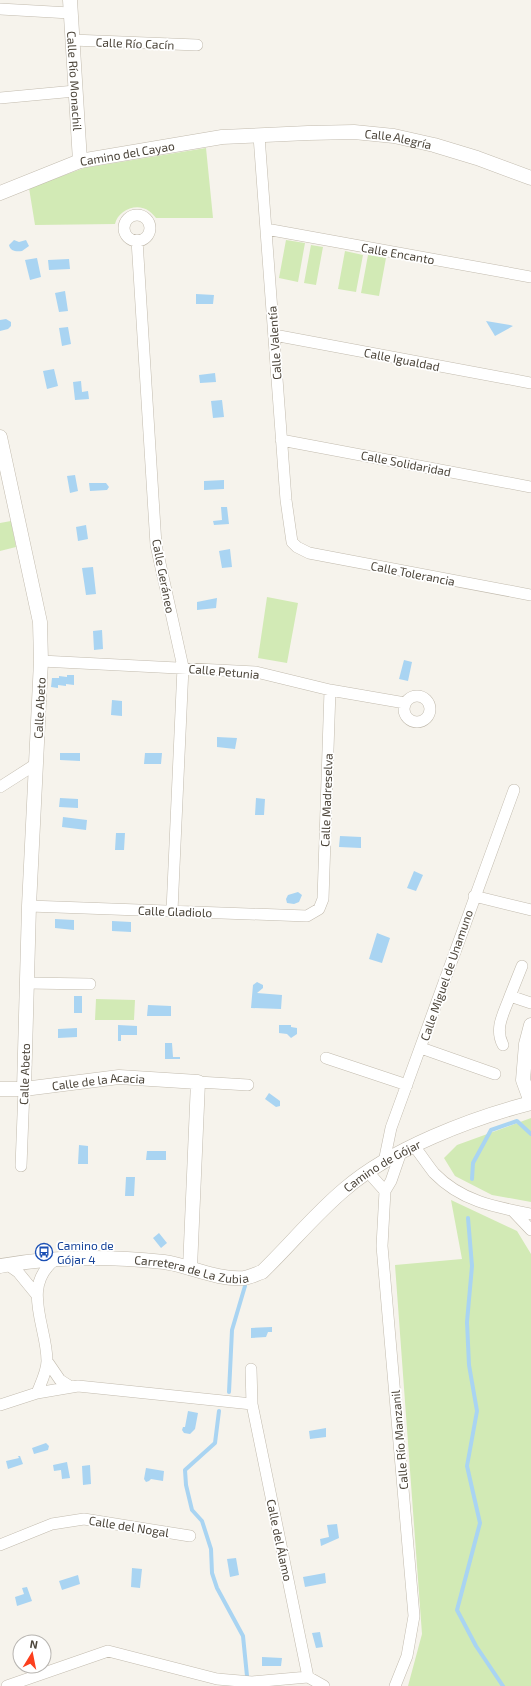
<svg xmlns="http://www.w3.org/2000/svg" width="531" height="1686" viewBox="0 0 531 1686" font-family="'Exo 2',sans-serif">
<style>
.green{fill:#d2eab5}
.water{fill:#a9d4f2}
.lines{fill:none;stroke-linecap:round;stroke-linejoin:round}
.stream{stroke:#a9d4f2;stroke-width:4}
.minor-casing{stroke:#c2bbae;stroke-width:12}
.tertiary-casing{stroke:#c2bbae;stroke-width:15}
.minor{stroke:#fff;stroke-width:11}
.tertiary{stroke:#fff;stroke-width:14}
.labels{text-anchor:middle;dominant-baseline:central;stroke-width:3.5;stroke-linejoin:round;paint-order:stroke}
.street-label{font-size:12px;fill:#4b4439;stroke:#fff}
.transit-label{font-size:12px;fill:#164399;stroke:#fff;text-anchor:start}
</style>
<rect width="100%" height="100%" fill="#f6f3ec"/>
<path class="green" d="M206 148 213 218H156C154 216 152 213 149 211 137 202 118 210 115 224L35 225 29 188 84 168Z
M286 240 305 243 298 282 279 278Z
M311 245 323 247 316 285 304 283Z
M345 251 363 255 356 292 338 289Z
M368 255 386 258 379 296 361 293Z
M11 521 16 547 0 551V523Z
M267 597 298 603 287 663 258 658Z
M96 999 135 1000 134 1020H95Z
M531 1118V1202L492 1195 455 1176 444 1158 457 1145Z
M451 1200 517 1231 531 1254V1686H408L422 1634 395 1265 462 1259Z"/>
<path class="water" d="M14 240 19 242 26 240 29 246 22 251C16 252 10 251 9 245Z
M37 258 41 277 30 280 25 260Z
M69 259 70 269 49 270 48 260Z
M65 291 68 311 59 312 55 293Z
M196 294 214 295 213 304H196Z
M6 319 11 322V326L8 329 0 331V320Z
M486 321 510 325 513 326 495 336Z
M68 327 71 344 62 346 59 328Z
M54 369 58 386 47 389 43 371Z
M215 373 216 382 200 383 199 375Z
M81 381 82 392 88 391 89 399 75 400 73 382Z
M222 400 224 417 213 418 211 401Z
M75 475 78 491 70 493 67 476Z
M224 480V489L204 490V481Z
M89 483H106L109 487 107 490 90 491Z
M221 507H227L229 524 214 525 213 521 222 520Z
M86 525 88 539 78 541 76 527Z
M230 549 232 567 222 568 219 551Z
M93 567 96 594 86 595 82 568Z
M217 598 216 608 197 610V602Z
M102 630 103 649 94 650 93 631Z
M404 660 412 662 408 681 399 679Z
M67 675H74V685L66 684V686L58 685V688L51 687 52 678H59V676L67 677Z
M112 700 122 701V716L111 715Z
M217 737 237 738 235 749 217 747Z
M60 753H80V761L60 760Z
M145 753H162L161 764H144Z
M60 798 78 799V808L59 807Z
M256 798 265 799 264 815H255Z
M63 817 87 820 86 830 62 827Z
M116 833H125L124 850H115Z
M340 836 361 837V848L339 847Z
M414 871 423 875 416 891 407 888Z
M298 892 302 895 299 902 294 904 287 903 286 899 288 895Z
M55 919 74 920V930L55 928Z
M112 921 131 922V932L112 931Z
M377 933 390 938 382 963 369 959Z
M257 982 263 985V988L257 993 282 995 281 1009 251 1008 253 985Z
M74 996H82V1013H74Z
M148 1005 171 1006V1016H147Z
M118 1025 137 1026V1035H121V1041H118Z
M279 1025H291V1027L297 1028V1034L291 1038 287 1034 279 1033Z
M77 1028V1037L58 1038V1029Z
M165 1043H172L173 1057H180V1059H165Z
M269 1093 280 1101V1106L276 1107 265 1099Z
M79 1145 88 1146V1164H78Z
M147 1151H166V1160H146Z
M126 1177H135L134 1196H125Z
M159 1233 167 1243 161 1248 153 1238Z
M272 1327V1332H268L266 1337 251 1338V1328Z
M188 1411 198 1413 195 1429 190 1434 184 1433 182 1430 183 1427H185Z
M326 1428V1437L310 1439 309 1431Z
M46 1443 49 1446 48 1450 34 1454 32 1448Z
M18 1456H20L23 1464 8 1469 6 1461 19 1458Z
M67 1462 70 1478 62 1479 61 1470 54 1471 53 1465Z
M90 1465 91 1484 83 1485 82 1466Z
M146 1468 164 1471 163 1481 151 1479 149 1481 146 1482 144 1479Z
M337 1524 339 1538 321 1546 320 1539 329 1537 327 1525Z
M236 1558 239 1575 230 1577 227 1559Z
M132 1568 142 1569 140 1588 131 1587Z
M325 1573 326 1583 305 1587 303 1577Z
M78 1575 80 1584 62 1590 59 1581Z
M27 1587 32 1601 17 1606 15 1597 24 1594 22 1588Z
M320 1632 323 1647 316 1648 312 1633Z
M262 1657 282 1658 281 1666H262Z"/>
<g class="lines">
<path class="stream" d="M472 1179 473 1163 491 1130 517 1121 531 1134
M468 1218 472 1266 467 1322 469 1365 477 1411 467 1466 480 1523 457 1610 476 1646 503 1686
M229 1392 232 1330 245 1286
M219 1411 215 1443 185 1470 186 1485 192 1510 202 1521 211 1549 212 1573 217 1588 243 1636 247 1676"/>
<g class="minor-casing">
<path id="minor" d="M0 9 70 13
M72 40 197 45
M0 98 75 91
M259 136 286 500 292 542 297 547 309 553 531 595
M124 228a13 13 0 1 1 26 0a13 13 0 1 1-26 0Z
M266 229 531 277
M137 240 156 545 183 667 172 911
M274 335 531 383
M281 440 531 487
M41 661 256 672 330 690 405 703
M404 709a13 13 0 1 1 26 0a13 13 0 1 1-26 0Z
M0 787 36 764
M474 896 531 910
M29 906 307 916 319 909 323 899 330 690
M27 983 90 984
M510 996 522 966
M503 1045C494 1028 504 1013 510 996L531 1003
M421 1048 495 1074
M326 1058 407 1085
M198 1082 248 1085
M414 1146C421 1155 427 1164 434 1173 461 1201 494 1207 531 1214
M384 1162 391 1128 514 790
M21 1166 24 1089
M368 1172 385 1191
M513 1211 531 1230
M8 1265 18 1272 36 1294
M47 1361 60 1380 71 1387
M251 1369 252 1404 308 1677
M37 1393C41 1383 47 1371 47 1361 47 1326 20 1286 56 1259
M0 1405 37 1393 78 1386 252 1404
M0 1545 52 1524 84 1519 190 1536
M7 1686 108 1651 217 1679 252 1682 308 1677 324 1686
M395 1686 407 1656 414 1616 382 1246 385 1191 391 1181 401 1152"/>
</g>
<g class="tertiary-casing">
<g id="tertiary">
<path id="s1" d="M70 0 80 161"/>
<path id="s2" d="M0 193 80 161 222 137 308 133 354 132 394 136 434 145 477 158 531 178"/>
<path d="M0 437 40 622 41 661 29 906 24 1089"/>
<path d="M531 1025 526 1044 523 1080 531 1102"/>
<path id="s3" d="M0 1089H24L119 1077 198 1082 190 1268"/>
<path id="s4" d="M0 1266C54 1256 109 1256 164 1262 191 1266 216 1280 244 1278 250 1277 256 1274 262 1272 290 1245 315 1214 345 1189 391 1149 472 1118 531 1103"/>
</g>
</g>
<use href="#minor" class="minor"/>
<use href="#tertiary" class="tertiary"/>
</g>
<defs>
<g id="bus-ring" transform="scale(0.9)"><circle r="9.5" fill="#fff" stroke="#1a4fb4" stroke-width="1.5"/><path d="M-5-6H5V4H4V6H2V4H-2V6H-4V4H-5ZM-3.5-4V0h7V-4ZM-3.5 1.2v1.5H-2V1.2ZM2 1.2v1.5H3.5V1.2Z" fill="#1a4fb4"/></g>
</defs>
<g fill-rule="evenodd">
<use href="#bus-ring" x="44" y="1252"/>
</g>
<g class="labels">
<g class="street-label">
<text transform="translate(135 43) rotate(2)">Calle Río Cacín</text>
<text stroke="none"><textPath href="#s1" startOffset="81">Calle Río Monachil</textPath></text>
<text stroke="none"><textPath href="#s2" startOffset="407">Calle Alegría</textPath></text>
<text stroke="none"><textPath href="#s2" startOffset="134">Camino del Cayao</textPath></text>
<text transform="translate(398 253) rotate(10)">Calle Encanto</text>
<text transform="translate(274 343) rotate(-94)">Calle Valentía</text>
<text transform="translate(402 359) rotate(11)">Calle Igualdad</text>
<text transform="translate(406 463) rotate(11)">Calle Solidaridad</text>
<text transform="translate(413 573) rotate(11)">Calle Tolerancia</text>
<text transform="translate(164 576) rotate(79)">Calle Geráneo</text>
<text transform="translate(224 671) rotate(5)">Calle Petunia</text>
<text transform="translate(39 708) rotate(-87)">Calle Abeto</text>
<text transform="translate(326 800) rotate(-88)">Calle Madreselva</text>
<text transform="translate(175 911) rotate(2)">Calle Gladiolo</text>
<text transform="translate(446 975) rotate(-71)">Calle Miguel de Unamuno</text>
<text transform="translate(24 1074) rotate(-88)">Calle Abeto</text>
<text stroke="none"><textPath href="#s3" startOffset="99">Calle de la Acacia</textPath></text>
<text stroke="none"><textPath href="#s4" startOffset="427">Camino de Gójar</textPath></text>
<text stroke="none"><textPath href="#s4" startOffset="193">Carretera de La Zubia</textPath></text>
<text transform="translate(399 1440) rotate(-95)">Calle Río Manzanil</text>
<text transform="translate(129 1526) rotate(9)">Calle del Nogal</text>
<text transform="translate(280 1540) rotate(78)">Calle del Álamo</text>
</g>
<g class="transit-label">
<text x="57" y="1245">Camino de<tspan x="57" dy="14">Gójar 4</tspan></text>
</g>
</g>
<g transform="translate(32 1654) rotate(10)"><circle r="19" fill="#ffffff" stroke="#b7b4b0"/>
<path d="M0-3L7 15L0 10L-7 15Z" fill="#fc3f1d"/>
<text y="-6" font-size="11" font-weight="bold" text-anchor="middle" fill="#4b4439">N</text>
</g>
</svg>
